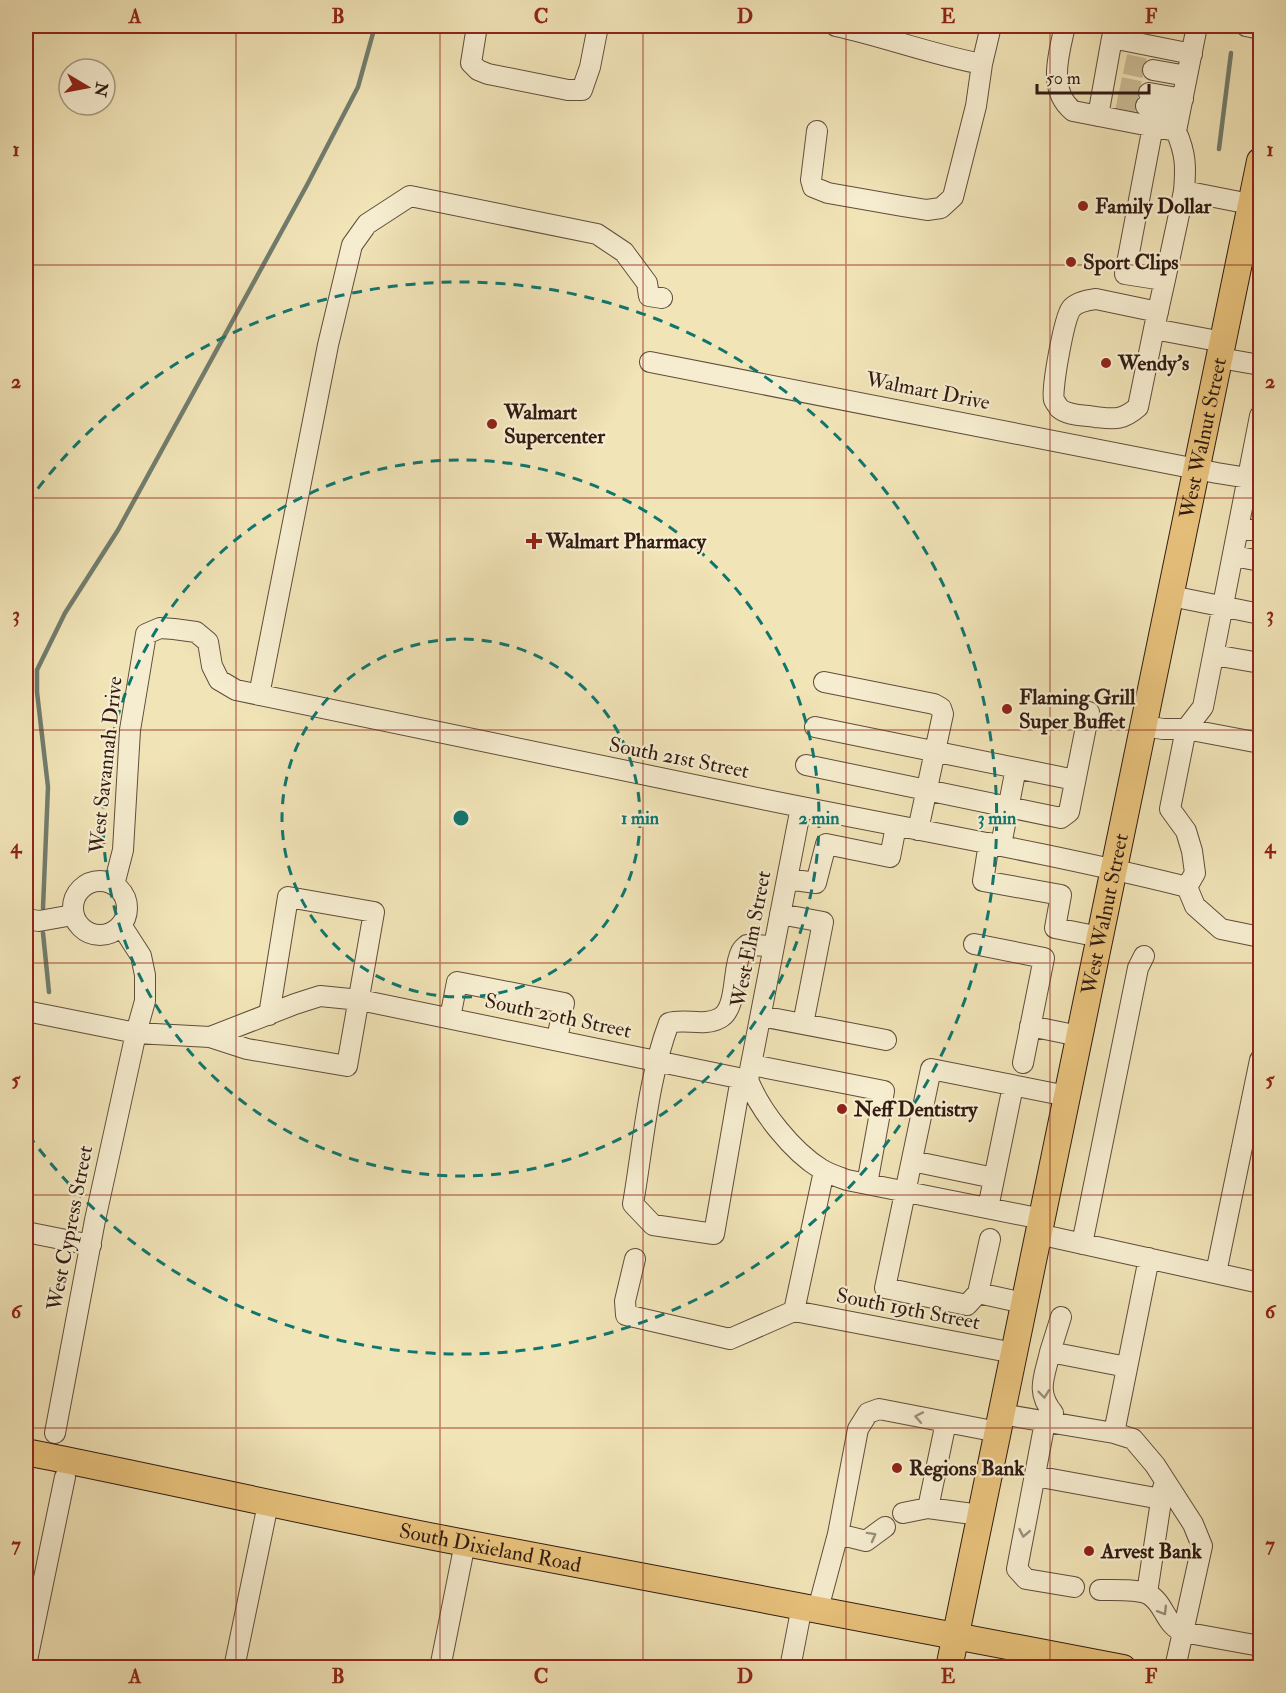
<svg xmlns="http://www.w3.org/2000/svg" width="1286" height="1693" viewBox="0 0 1286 1693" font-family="'IM FELL Double Pica',serif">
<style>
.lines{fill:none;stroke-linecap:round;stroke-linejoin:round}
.stream{stroke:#717d6d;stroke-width:4.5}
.minor-tunnel{stroke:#cbbc96;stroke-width:20;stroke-dasharray:20 10;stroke-linecap:butt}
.minor-casing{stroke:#614d3b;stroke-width:22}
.major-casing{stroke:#311b12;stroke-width:28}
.minor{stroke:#f6edd0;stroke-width:20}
.major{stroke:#e8c27c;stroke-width:26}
.oneway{stroke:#9d8e7a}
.grid{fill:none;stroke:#8f2418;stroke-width:1.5;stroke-opacity:0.55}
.ring{fill:none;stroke:#0f766e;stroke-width:3;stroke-dasharray:10 8}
.poi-dot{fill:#8f2418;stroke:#f6edd0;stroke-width:2}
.labels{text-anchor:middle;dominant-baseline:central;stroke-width:4.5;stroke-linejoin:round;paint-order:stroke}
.poi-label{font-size:21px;font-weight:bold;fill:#311b12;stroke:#f6edd0;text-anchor:start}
.street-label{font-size:21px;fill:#311b12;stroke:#f6edd0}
.centre{fill:#0f766e;stroke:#f6edd0;stroke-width:3}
.ring-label{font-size:18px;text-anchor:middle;font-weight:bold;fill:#0f766e;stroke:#f6edd0;stroke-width:4.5;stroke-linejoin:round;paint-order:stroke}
.neatline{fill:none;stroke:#8f2418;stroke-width:2}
.grid-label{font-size:20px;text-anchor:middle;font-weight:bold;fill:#8f2418}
</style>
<rect width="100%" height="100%" fill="#f1e4b7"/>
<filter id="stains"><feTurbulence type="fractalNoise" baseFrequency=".00333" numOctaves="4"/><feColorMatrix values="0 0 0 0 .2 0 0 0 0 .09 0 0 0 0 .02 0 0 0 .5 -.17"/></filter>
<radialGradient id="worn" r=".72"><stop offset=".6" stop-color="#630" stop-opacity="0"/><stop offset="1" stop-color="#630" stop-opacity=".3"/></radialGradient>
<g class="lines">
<path class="stream" d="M1219 149 1231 53
M43 908 48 787 37 692V670L65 613 118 530 307 185 358 87 375 26
M43 933 49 992"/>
<path class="minor-tunnel" d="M1125 64 1153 70
M1120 87 1149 93
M1117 101 1146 106"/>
<g class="minor-casing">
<path id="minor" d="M477 26 471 63 478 70 488 74 568 90H582L590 67 598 26
M836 26C886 37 933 55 982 64L991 26
M1065 26C1059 53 1047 90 1073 111L1176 131C1186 154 1186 167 1184 191L1260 206
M1246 26 1260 29
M1153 70 1187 76
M1149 93 1183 99
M1146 106 1179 113
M1098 116 1112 38 1192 54
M1153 126 1125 274 1157 279 1166 275 1184 191
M817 131 811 180 813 187 828 193 902 206 927 210 941 208 953 197 976 106 982 64
M1176 131 1197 26
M1166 275 1154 329 1223 342
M1154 329 1138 407C1122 421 1114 419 1095 417 1084 415 1068 416 1059 408 1059 407 1054 401 1054 400 1051 390 1064 319 1071 309 1076 302 1088 300 1096 299L1158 312
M1220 358 1260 365
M650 362 1217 473 1248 478 1260 473
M1239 528 1260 531
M1234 556 1260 561
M1171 596 1260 614
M1214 655 1260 663
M824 682 934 704 941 708 943 714 918 830
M259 695 328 345 352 245 367 224 410 196 597 234 624 252 647 283 649 296 662 298
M1144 726 1163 729H1186L1260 743
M815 727 1075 780
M806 765 1061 818 1069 812 1089 712
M989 843 983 881 1061 895 1055 928 1100 937
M1001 845 1016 768
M787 879 816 883 826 844 890 857 896 826
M73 908a27 27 0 1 1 54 0a27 27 0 1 1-54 0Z
M114 885 123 850 130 730 146 634 160 628 174 629 196 632 208 642 212 666 219 680 236 690C411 727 586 764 762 799 904 828 1047 852 1187 887L1195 906 1221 929 1260 937
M1187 887 1195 873 1192 851 1186 831 1170 809 1186 729 1203 707 1260 416
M780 914 823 922 803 1024
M26 919 39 921 73 915
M974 944 1044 958 1023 1063
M26 1011 136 1033 210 1037 295 1004 320 996 360 1000 748 1080
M761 1016 886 1040
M450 1018 457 982 564 1003 557 1040
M1030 1026 1079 1036
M210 1037 247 1049 347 1066 374 912 288 897 269 1015
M752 1065 884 1091 867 1184
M741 1078 714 1234 653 1225 633 1204C643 1146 648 1078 669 1023 685 1018 704 1027 720 1018 738 1008 732 968 741 952 742 949 745 947 747 945L774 946
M748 1080C761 1112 792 1151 821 1169 829 1174 839 1177 847 1180L1042 1219
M748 1080 801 807
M912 1161 994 1178
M988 1208 1013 1086
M26 1232 91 1245
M1038 1234 1260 1283
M1082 1244 1138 968 1144 956
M635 1259 625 1301 626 1315 730 1339 794 1311
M1216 1273 1260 1060
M978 1293 990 1239
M1024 1303 978 1293 967 1305 885 1288 931 1069 1067 1096
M794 1311 1014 1353
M794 1311 824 1171
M1050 1352 1061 1317
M1001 1414 1114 1433 1133 1439 1155 1465 1193 1524 1202 1546 1175 1668
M1045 1422 1017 1569 1026 1579 1074 1587
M1051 1423 1053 1413C1035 1391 1045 1376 1050 1352L1127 1367
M55 1433 95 1220 136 1033 145 1001V975L141 956 121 925
M1114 1433 1149 1258
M1035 1476 1161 1499
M928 1508 946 1422
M903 1513 928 1508 980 1515
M885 1527 866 1541 838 1534 858 1429 868 1413 879 1409 998 1432
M1100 1590C1112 1590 1138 1589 1148 1594 1165 1603 1164 1624 1183 1632L1260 1646
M1147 1593 1163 1488
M818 1609 838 1534
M26 1665 65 1477
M234 1668 268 1504
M440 1668 465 1543
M790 1668 802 1606"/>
</g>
<g class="major-casing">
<g id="major">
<path id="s1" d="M26 1452C171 1481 315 1514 460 1542 681 1585 902 1624 1123 1668"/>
<path id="s2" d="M949 1668 1260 161"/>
</g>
</g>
<use href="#minor" class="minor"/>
<use href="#major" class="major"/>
</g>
<defs><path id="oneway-chevron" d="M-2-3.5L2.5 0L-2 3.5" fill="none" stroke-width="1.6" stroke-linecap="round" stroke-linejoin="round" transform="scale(1.5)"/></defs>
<g class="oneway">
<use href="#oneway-chevron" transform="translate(1044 1394) rotate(83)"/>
<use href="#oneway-chevron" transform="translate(919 1417) rotate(-169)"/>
<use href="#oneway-chevron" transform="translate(1024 1533) rotate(101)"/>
<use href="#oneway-chevron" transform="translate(872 1536) rotate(-29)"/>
<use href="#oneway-chevron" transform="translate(1163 1611) rotate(58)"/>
</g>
<path class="grid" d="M236 26V1668M440 26V1668M643 26V1668M846 26V1668M1050 26V1668M26 265H1260M26 498H1260M26 730H1260M26 963H1260M26 1195H1260M26 1428H1260"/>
<g class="ring">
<circle cx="461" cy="818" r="179"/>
<circle cx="461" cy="818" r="358"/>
<path d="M27 503A536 536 0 1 1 27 1133"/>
</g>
<g class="poi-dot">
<circle cx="1083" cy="206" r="6"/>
<circle cx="1071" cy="262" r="6"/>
<circle cx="1106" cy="363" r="6"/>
<circle cx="492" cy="424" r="6"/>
<path d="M531 532h6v6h6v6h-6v6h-6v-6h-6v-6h6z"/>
<circle cx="1007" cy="709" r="6"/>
<circle cx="842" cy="1109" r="6"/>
<circle cx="897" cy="1468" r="6"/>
<circle cx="1089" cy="1551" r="6"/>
</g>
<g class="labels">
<g class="poi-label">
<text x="1095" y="206">Family Dollar</text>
<text x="1083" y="262">Sport Clips</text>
<text x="1118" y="363">Wendy's</text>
<text x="504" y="412">Walmart<tspan x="504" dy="24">Supercenter</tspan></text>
<text x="546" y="541">Walmart Pharmacy</text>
<text x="1019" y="697">Flaming Grill<tspan x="1019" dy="24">Super Buffet</tspan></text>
<text x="854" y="1109">Neff Dentistry</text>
<text x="909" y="1468">Regions Bank</text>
<text x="1101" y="1551">Arvest Bank</text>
</g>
<g class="street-label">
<text transform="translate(928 391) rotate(11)">Walmart Drive</text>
<text stroke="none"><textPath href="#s2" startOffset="1256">West Walnut Street</textPath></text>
<text transform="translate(679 758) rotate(11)">South 21st Street</text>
<text transform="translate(106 765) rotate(-84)">West Savannah Drive</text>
<text stroke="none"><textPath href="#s2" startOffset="770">West Walnut Street</textPath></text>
<text transform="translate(751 939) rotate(-79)">West Elm Street</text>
<text transform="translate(558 1016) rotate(12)">South 20th Street</text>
<text transform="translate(70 1228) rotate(-79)">West Cypress Street</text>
<text transform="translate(908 1309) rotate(11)">South 19th Street</text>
<text stroke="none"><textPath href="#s1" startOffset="474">South Dixieland Road</textPath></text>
</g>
</g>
<circle cx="461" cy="818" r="9" class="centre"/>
<g class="ring-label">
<text x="640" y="824">1 min</text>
<text x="819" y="824">2 min</text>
<text x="997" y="824">3 min</text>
</g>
<rect width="1286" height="1693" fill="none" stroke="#f1e4b7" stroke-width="66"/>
<g transform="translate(87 87) rotate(100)"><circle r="28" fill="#f6edd0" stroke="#a79984" stroke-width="1.5"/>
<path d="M0-4.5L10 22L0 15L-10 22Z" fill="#8f2418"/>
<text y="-9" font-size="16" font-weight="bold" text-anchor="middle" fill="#311b12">N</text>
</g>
<path d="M1037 84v9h112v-9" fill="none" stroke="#311b12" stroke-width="3"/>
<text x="1046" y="84" font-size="18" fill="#311b12" stroke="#f6edd0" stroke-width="4.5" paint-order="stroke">50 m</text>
<rect x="33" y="33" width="1220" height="1627" class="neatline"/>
<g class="grid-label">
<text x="135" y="23">A</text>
<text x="338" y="23">B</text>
<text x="541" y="23">C</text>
<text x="745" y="23">D</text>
<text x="948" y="23">E</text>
<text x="1151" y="23">F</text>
<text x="16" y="156">1</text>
<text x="1270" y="156">1</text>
<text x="16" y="388">2</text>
<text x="1270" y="388">2</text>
<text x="16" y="621">3</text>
<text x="1270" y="621">3</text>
<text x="16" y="853">4</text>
<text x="1270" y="853">4</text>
<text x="16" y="1086">5</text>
<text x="1270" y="1086">5</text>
<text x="16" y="1318">6</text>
<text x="1270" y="1318">6</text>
<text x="16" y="1551">7</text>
<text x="1270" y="1551">7</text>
<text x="135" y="1683">A</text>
<text x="338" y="1683">B</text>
<text x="541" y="1683">C</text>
<text x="745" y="1683">D</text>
<text x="948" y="1683">E</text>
<text x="1151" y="1683">F</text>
</g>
<rect width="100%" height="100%" filter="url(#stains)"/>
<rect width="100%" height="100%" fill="url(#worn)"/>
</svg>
